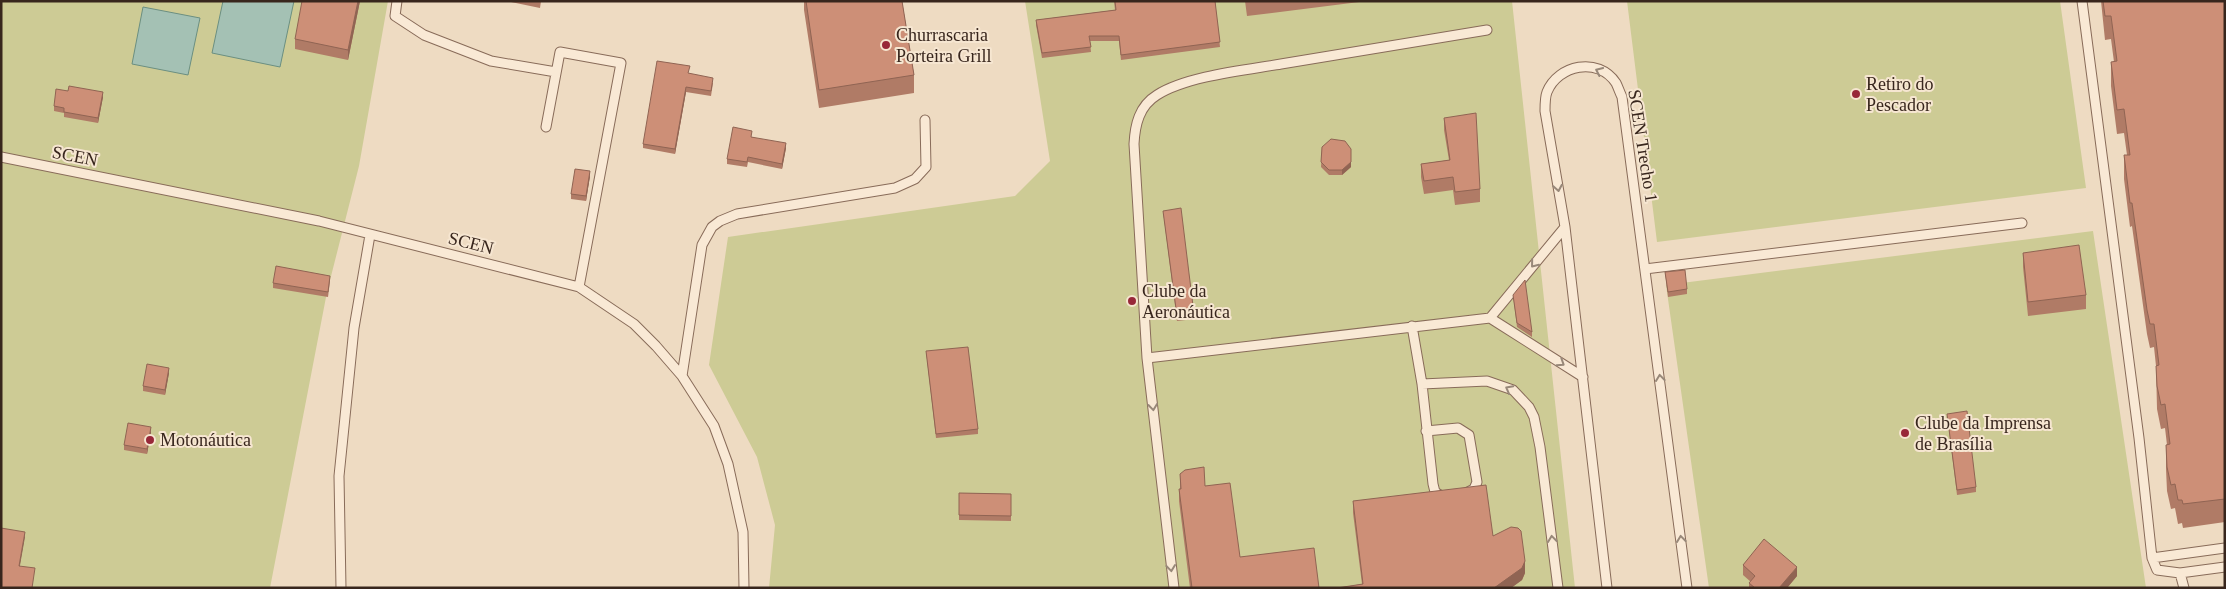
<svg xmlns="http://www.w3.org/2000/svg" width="2226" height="589" viewBox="0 0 2226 589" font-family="Georgia,serif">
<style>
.green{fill:#cdcb95}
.water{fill:#a4c1b4;stroke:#6b8f81}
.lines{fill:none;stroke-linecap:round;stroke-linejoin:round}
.lane-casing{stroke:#886b59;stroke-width:11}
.lane{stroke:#f9e9d5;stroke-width:9}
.wall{fill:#b07b66}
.shaded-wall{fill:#906453}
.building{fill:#cd8f77;stroke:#906453}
.oneway{stroke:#988879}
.poi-dot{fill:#982839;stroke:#f6e6d1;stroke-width:2}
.labels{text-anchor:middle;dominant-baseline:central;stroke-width:4;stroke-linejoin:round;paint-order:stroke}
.poi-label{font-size:18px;fill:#38261d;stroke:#f6e6d1;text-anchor:start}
.street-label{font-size:18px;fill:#38261d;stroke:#f6e6d1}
</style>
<rect width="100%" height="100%" fill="#eedbc2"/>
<path class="green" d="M1 1H388L359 166 327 292 270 588H1Z
M1025 1H1512L1575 588H769L775 525 757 457 709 365 728 237 1015 196 1050 161Z
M1627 1H2060L2086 188 1657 242Z
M2093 231 2146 588H1709L1666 285Z"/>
<path class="water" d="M223 1H294L280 67 212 53Z
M143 7 200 18 188 75 132 64Z"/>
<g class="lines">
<g class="lane-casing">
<path id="lane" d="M397 1 395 16 424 35 491 61 556 72
M2082 1 2139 438 2152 558
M546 127 560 52 621 63 579 287
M1 157 319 221 579 287 634 324 656 346 682 376 714 426 728 464 743 532 744 588
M1645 269 2022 223
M1490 318 1565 227
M1412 326 1422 384 1433 484 1435 492 1443 497
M1147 358 1490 318 1583 377
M682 376 702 245 712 227 720 221 737 214 895 188 915 179 926 167 925 120
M1422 384 1487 381 1513 390 1529 407 1534 417 1540 447 1558 588
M1426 431 1458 428 1469 435 1477 482 1474 489 1468 492
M2180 573 2225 567
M341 588 339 476 354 328 370 235
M1174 588 1147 358 1134 144C1135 125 1139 106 1157 95 1187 76 1246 70 1281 64 1350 53 1418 41 1487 30
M1607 588 1565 227 1545 111C1545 105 1545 97 1547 92 1558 65 1598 56 1616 83 1618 87 1620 93 1622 97L1687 588
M2184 588 2180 573 2157 570 2152 558 2225 548"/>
</g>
<use href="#lane" class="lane"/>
</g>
<path class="wall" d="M360 1 348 60 295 49V39Z
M511 1H541L540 8 511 2Z
M804 1H902L914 75V93L819 108 804 10Z
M1114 1H1215L1220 47 1121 60 1119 41H1090L1091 52 1042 58 1036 25V20L1115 10Z
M1245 1H1367L1247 16Z
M2101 1H2225V522L2183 528 2182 523 2178 524 2175 508 2171 509 2167 491 2166 469V445H2167L2165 428 2161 429 2157 409 2156 366 2154 347 2150 348 2147 334 2132 226 2130 227 2124 179V155H2127L2124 133 2117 134 2111 86V62H2114L2111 39 2105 40Z
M689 73 713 83 711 96 686 92 675 154 643 148V144Z
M103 97 98 123 64 117V113L54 111V106Z
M1444 118 1480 189V202L1455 205 1453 190 1424 194 1421 177V164L1449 160 1444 130Z
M752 137 786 148 782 169 748 162 747 167 727 164V159Z
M1322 147 1351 167 1342 175H1329L1321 167Z
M590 176 586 201 571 199V194Z
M1163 211 1194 314V319L1177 321Z
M2023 253 2086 295V309L2028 316 2023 267Z
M1665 272 1687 289V294L1668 297Z
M330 281 328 297 273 288V283Z
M1513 295 1532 332V337L1517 327Z
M926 351 978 429V434L936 438Z
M169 373 165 395 143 391V386Z
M1947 414 1976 487V492L1957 495Z
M151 432 147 454 124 450V445Z
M1180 474 1205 486 1240 557 1319 588H1190L1179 501V489H1180Z
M959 493 1011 494V521L959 520Z
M1353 501 1493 536 1525 573 1522 580 1511 588H1337L1362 584 1353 513Z
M1743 565 1797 576 1787 588H1749V583L1751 582 1743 575Z"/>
<path class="shaded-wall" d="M358 1H360L348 60V50Z
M686 87V92L675 154V149Z
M103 92V97L98 123V118Z
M786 143V148L782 169V164Z
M1351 149V167L1342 175V170Z
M590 171V176L586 201V196Z
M169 368V373L165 395V390Z
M151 427V432L147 454V449Z
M25 532V537L19 571V566Z
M1525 561V573L1522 580 1511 588H1494Z
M1797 567V576L1787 588H1779Z"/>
<path class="building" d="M302 1H358L348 50 295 39Z
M806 1H902L914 75 819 90Z
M1115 1H1215L1220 42 1121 55 1119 36H1089L1091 47 1042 53 1036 20 1116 10Z
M2103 1H2225V499L2183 504 2182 500H2178L2175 484 2171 485 2167 467 2166 445 2170 444 2165 404 2161 405 2157 386 2156 366 2159 365 2154 324H2150L2147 310 2132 203H2130L2124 155H2130L2124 109 2117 110 2111 62 2117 61 2111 16H2105Z
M657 61 690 66 688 73 713 78 711 91 686 87 675 149 643 144Z
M69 86 103 92 98 118 64 112V108L54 106 56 89 68 91Z
M1476 113 1480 189 1455 192 1453 177 1424 181 1421 164 1450 160 1444 118Z
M733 127 752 131 751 137 786 143 782 164 748 157 747 162 727 159Z
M1331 139 1345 141 1351 149V162L1342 170H1329L1321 162 1322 147Z
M575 169 590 171 586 196 571 194Z
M1181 208 1194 314 1177 316 1163 211Z
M2079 245 2086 295 2028 302 2023 253Z
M276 266 330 276 328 292 273 283Z
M1685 270 1687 289 1668 292 1665 272Z
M1525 280 1532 332 1517 323 1513 295Z
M968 347 978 429 936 434 926 351Z
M147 364 169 368 165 390 143 386Z
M1967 411 1976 487 1957 490 1947 414Z
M128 423 151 427 147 449 124 445Z
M1204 467 1205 486 1230 483 1240 557 1314 548 1319 588H1192L1179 489H1181L1180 474 1185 470Z
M1486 485 1493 536 1511 527 1518 528 1521 531 1525 561 1522 568 1494 588H1337L1363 584 1353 501Z
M959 493 1011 494V516L959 515Z
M1 528 25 532 19 566 35 568 32 588H1Z
M1764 539 1797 567 1779 588H1755L1749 583 1755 576 1743 565Z"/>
<defs><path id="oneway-chevron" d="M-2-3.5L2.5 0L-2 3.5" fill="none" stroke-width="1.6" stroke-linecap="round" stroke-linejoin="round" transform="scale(1.25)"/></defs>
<g class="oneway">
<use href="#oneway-chevron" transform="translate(1599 71) rotate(-155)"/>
<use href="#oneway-chevron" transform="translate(1558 188) rotate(80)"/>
<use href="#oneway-chevron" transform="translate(1534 264) rotate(129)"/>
<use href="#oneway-chevron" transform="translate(1561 363) rotate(33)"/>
<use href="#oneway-chevron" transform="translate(1660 378) rotate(-97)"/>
<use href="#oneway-chevron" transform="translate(1509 389) rotate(-152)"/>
<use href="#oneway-chevron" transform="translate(1153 407) rotate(83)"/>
<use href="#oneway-chevron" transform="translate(1552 539) rotate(-97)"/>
<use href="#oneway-chevron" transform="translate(1681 539) rotate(-97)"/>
<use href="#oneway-chevron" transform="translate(1171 568) rotate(83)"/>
</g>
<g class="poi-dot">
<circle cx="886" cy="45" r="5"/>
<circle cx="1856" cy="94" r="5"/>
<circle cx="1132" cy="301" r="5"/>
<circle cx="1905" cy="433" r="5"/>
<circle cx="150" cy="440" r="5"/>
</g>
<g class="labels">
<g class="poi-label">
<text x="896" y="35">Churrascaria<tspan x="896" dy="21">Porteira Grill</tspan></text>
<text x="1866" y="84">Retiro do<tspan x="1866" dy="21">Pescador</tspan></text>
<text x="1142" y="291">Clube da<tspan x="1142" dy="21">Aeronáutica</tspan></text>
<text x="1915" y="423">Clube da Imprensa<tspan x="1915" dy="21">de Brasília</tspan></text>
<text x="160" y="440">Motonáutica</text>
</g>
<g class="street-label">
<text transform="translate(1643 146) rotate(81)">SCEN Trecho 1</text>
<text transform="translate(75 156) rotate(11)">SCEN</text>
<text transform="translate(471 243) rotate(14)">SCEN</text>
</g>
</g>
<rect width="2226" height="589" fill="none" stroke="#38261d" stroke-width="5"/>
</svg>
